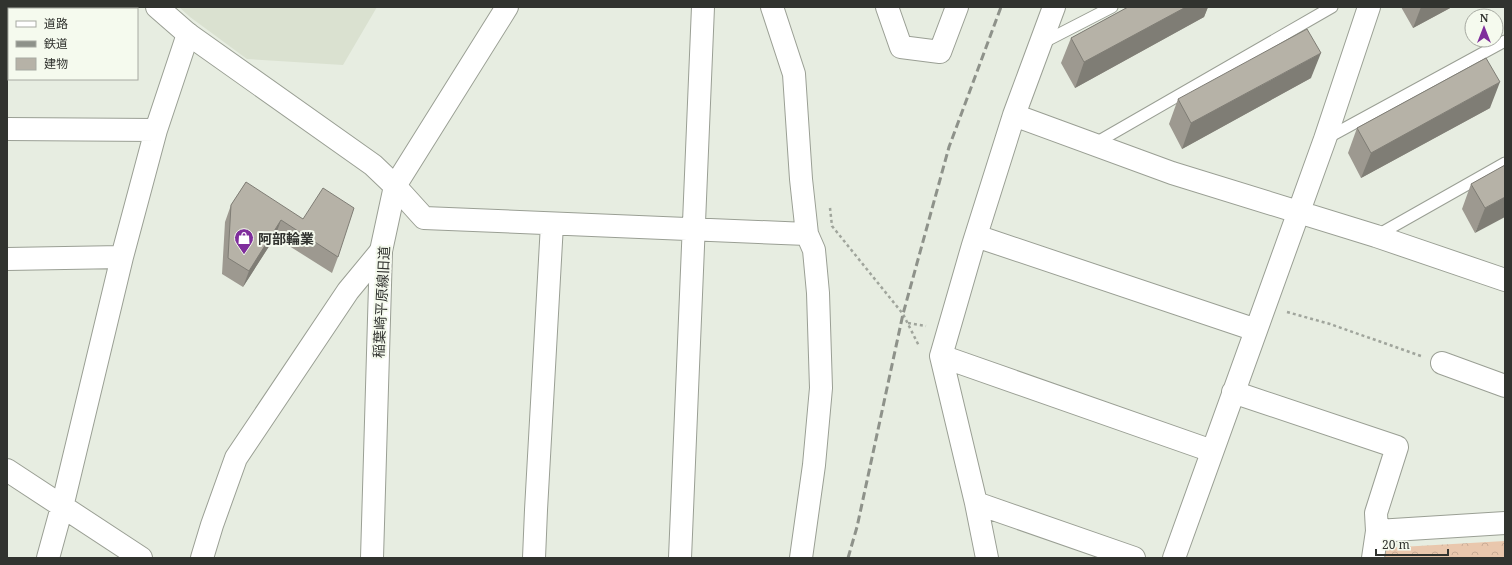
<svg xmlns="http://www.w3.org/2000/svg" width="1512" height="565" viewBox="0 0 1512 565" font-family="'Noto Serif','Noto Sans JP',serif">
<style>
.built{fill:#dae1d0}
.park{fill:url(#park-crowns)}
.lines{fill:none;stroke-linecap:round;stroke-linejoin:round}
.lane-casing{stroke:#9a9f94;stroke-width:13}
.street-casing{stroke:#9a9f94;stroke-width:24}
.secondary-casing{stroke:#9a9f94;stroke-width:24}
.path{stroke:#a0a59c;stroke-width:2.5;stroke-dasharray:3 3;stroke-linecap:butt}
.lane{stroke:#fff;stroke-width:11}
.street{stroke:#fff;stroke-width:22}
.secondary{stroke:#fff;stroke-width:22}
.rail{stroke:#8e928a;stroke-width:3;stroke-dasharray:8 4;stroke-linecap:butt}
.wall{fill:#9d9990}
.shaded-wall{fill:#7f7d75}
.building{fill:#b6b2a7;stroke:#7f7d75}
.labels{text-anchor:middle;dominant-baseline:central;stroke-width:4;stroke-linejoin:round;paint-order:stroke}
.poi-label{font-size:14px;font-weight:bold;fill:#31332f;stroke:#f5faee;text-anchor:start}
.street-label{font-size:14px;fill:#31332f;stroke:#f5faee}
</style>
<defs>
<pattern id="park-crowns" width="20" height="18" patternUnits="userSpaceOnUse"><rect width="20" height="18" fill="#e9c7ad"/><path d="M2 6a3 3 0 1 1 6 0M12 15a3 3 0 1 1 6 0" fill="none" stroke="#c8ab95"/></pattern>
</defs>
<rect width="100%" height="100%" fill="#e7ede1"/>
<path class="built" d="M179 7H377L343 65 247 59 190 17Z"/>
<path class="park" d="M1505 541V558H1382L1383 548Z"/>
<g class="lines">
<g class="lane-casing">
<path id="lane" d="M1042 43 1112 7
M1327 138 1505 41
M1094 144 1332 7
M1376 236 1505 163"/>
</g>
<g class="street-casing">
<path id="street" d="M772 7 794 74 801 179 807 234
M887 7 901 47 940 52 957 7
M1054 7 1014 115 973 245 941 356 976 503 1134 558
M1014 115 1172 173 1376 236 1505 280
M7 129 156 130
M395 186 424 218 807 234 814 250 818 293 821 388 814 465 801 558
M976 236 1256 330
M7 259 122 257
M941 356 1212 451
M1442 363 1505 386
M1233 392 1397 447 1376 513 1377 531
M7 470 141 558
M976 503 987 558
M48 558 62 507 122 257 156 130 188 34
M202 558 212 525 236 458 348 291 381 251
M534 558 536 510 552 224
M680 558 703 7
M1174 558 1325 139 1369 7
M1373 558 1377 531 1505 523"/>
</g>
<g class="secondary-casing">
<path id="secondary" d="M157 7 188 34 373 165 395 186
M372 558 381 251 395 186 507 7"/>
</g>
<path class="path" d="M830 208 832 226 903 314 919 346
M1287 312 1330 324 1421 356
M908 323 926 326"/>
<use href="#lane" class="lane"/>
<use href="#street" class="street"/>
<use href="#secondary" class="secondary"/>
<path class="rail" d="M848 558 857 527 903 314 949 147 1001 7"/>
</g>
<path class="wall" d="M1128 7H1208L1204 17 1075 88 1061 63 1071 38Z
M1401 7H1452L1413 28Z
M1311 78 1182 149 1169 124 1178 99Z
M1490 108 1361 178 1348 153 1357 128Z
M1505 165 1475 233 1462 209 1471 184Z
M246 182 338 257 332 273 275 237 243 287 222 274 225 222 231 205Z"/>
<path class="shaded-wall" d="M1186 7H1208L1204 17 1075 88 1084 62Z
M1421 7H1452L1413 28Z
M1321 53 1311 78 1182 149 1191 123Z
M1500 82 1490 108 1361 178 1371 153Z
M1505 197V217L1475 233 1485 208Z
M281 220 275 237 243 287 249 271Z"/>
<path class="building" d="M1128 7H1186L1084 62 1071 38Z
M1307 29 1321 53 1191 123 1178 99Z
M1486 58 1500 82 1371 153 1357 128Z
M1505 165V197L1485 208 1471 184Z
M246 182 303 219 323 188 354 208 338 257 281 220 249 271 228 258 231 205Z"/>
<defs>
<g id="shop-pin" transform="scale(1)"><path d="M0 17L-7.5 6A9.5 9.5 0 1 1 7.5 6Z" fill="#7f2d9c" stroke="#f5faee"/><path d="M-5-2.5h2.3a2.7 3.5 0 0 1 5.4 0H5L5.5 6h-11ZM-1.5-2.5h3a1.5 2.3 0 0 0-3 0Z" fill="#fff"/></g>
</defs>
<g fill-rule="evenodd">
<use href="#shop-pin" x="244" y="238"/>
</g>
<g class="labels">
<g class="poi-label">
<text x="258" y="238">阿部輪業</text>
</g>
<g class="street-label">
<text transform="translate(381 302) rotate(-87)">稲葉崎平原線旧道</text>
</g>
</g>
<rect width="1512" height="565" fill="none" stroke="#31332f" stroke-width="16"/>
<rect x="8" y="8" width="130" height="72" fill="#f5faee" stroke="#a7aaa2"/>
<rect x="16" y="21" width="20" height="6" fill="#ffffff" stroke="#a7aaa2"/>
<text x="44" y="28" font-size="12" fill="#31332f">道路</text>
<rect x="16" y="41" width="20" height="6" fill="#8e928a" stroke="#a7aaa2"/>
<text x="44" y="48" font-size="12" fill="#31332f">鉄道</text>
<rect x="16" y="58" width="20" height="12" fill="#b6b2a7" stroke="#a7aaa2"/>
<text x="44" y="68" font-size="12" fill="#31332f">建物</text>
<g transform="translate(1484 28)"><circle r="19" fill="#f5faee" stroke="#a7aaa2"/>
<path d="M0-3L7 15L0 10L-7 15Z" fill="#7f2d9c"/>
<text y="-6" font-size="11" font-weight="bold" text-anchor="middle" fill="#31332f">N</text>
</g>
<path d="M1376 549v6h72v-6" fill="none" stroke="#31332f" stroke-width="2"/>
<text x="1382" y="549" font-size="12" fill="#31332f" stroke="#f5faee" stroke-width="3" paint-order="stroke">20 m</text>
</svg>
